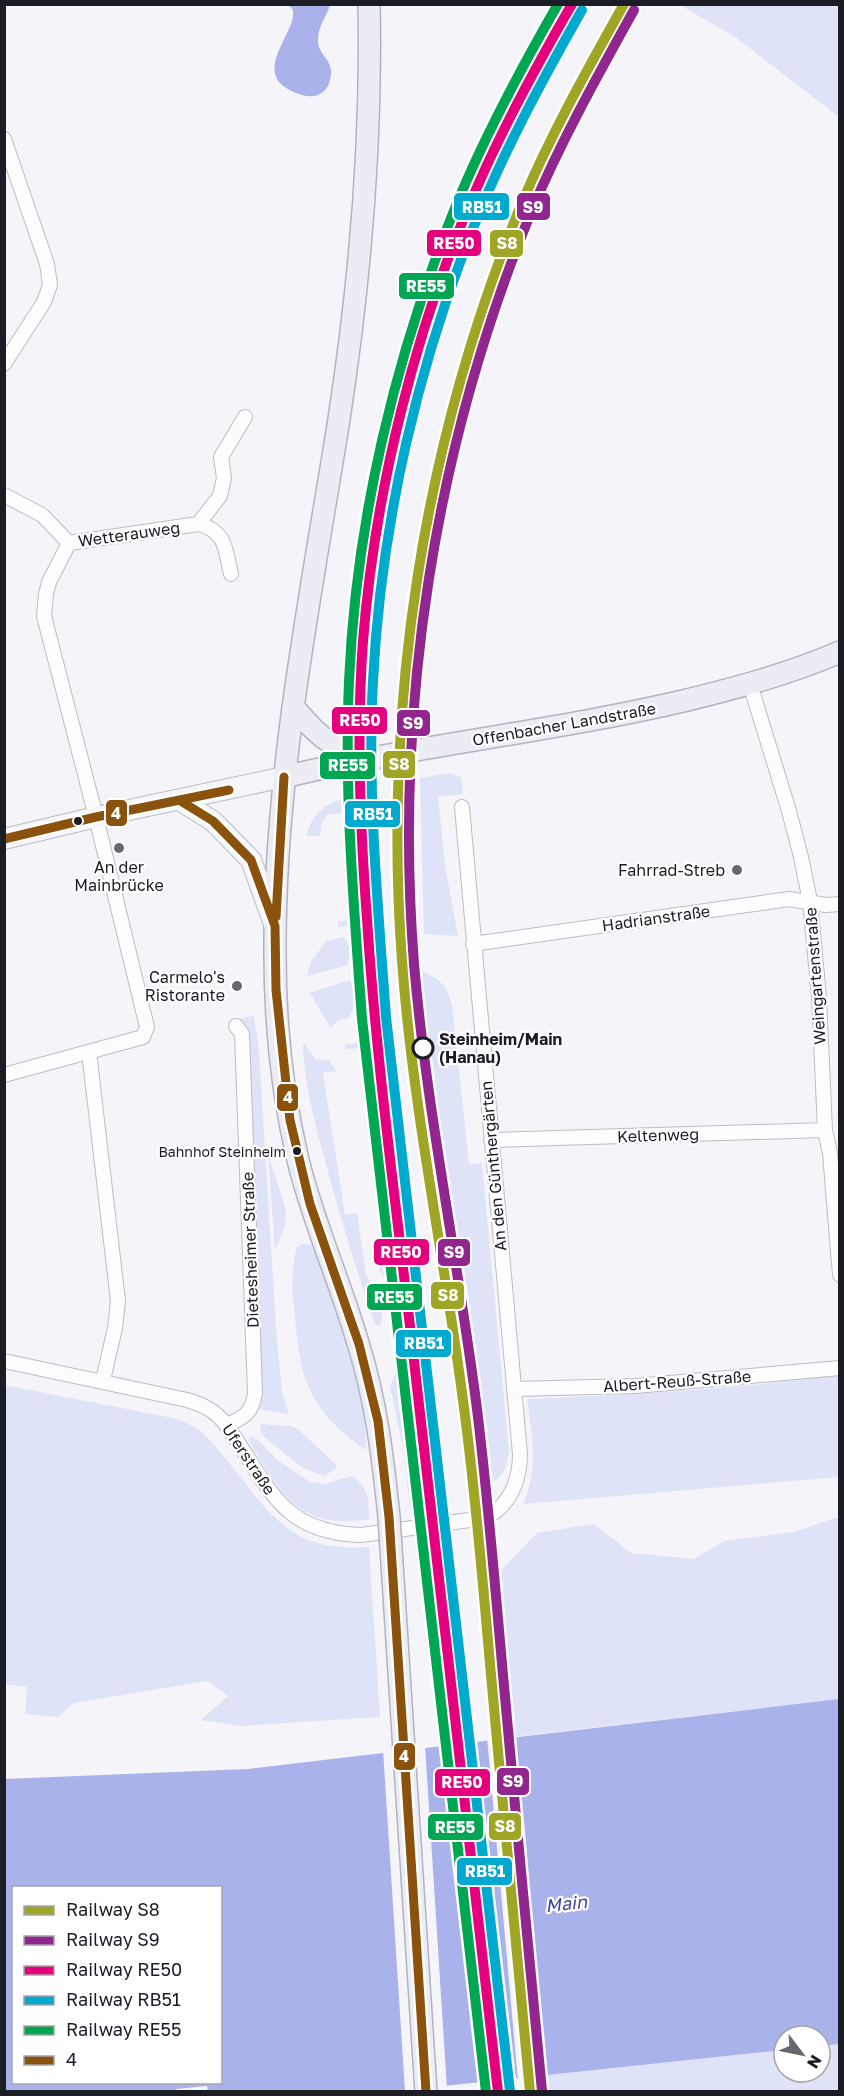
<svg xmlns="http://www.w3.org/2000/svg" width="844" height="2096" viewBox="0 0 844 2096" font-family="'Golos Text',sans-serif">
<style>
.green{fill:#dfe3f8}
.water{fill:#aab2ec;fill-rule:evenodd}
.pier{fill:#f4f4f9}
.lines{fill:none;stroke-linecap:round;stroke-linejoin:round}
.street-casing{stroke:#bcbdc3;stroke-width:16}
.secondary-casing{stroke:#bcbdc3;stroke-width:22}
.primary-casing{stroke:#b1b3c0;stroke-width:24}
.street{stroke:#fdfdfe;stroke-width:14}
.secondary{stroke:#f5f6f9;stroke-width:20}
.primary{stroke:#ecedf4;stroke-width:21}
.primary-bridge-casing{stroke:#b1b3c0;stroke-width:24;stroke-linecap:butt}
.primary-bridge{stroke:#ecedf4;stroke-width:21}
.bus-1-casing{stroke:#fff;stroke-width:14}
.bus-1{stroke:#8a520c;stroke-width:9}
.rail-1-casing{stroke:#fff;stroke-width:15}
.rail-2-casing{stroke:#fff;stroke-width:15}
.rail-3-casing{stroke:#fff;stroke-width:15}
.rail-4-casing{stroke:#fff;stroke-width:15}
.rail-5-casing{stroke:#fff;stroke-width:15}
.rail-1{stroke:#9fa524;stroke-width:10}
.rail-2{stroke:#91268f;stroke-width:10}
.rail-3{stroke:#e5007d;stroke-width:10}
.rail-4{stroke:#00a9ce;stroke-width:10}
.rail-5{stroke:#00a651;stroke-width:10}
.bus-dot{fill:#1b1d25;stroke:#fff;stroke-width:2}
.poi-dot{fill:#67686f;stroke:#fff;stroke-width:2}
.stop-dot{fill:#fff;stroke:#1b1d25;stroke-width:3}
.labels{text-anchor:middle;dominant-baseline:central;stroke-width:4.5;stroke-linejoin:round;paint-order:stroke}
.bus-label{font-size:14px;fill:#1b1d25;stroke:#fff;text-anchor:end}
.street-label{font-size:16px;fill:#1b1d25;stroke:#fff}
.poi-label{font-size:16px;fill:#1b1d25;stroke:#fff;text-anchor:end}
.stop-label{font-size:16px;font-weight:bold;fill:#1b1d25;stroke:#fff;text-anchor:start}
.water-label{font-size:18px;font-style:italic;fill:#4042a1;stroke:#fff}
.line-badge{stroke:#fff;stroke-width:2}
.badge-label{font-size:16px;text-anchor:middle;font-weight:bold;fill:#fff}
</style>
<rect width="100%" height="100%" fill="#f4f4f9"/>
<path class="green" d="M680 5H839V117L735 37Z
M451 773 461 777 463 794 438 797 445 865 458 936 424 934 420 778Z
M350 797 356 926 338 927V921L349 920 347 813 328 814 321 825 320 836H307C311 812 328 802 350 797Z
M344 937 350 948 348 965 307 976 311 962 326 941Z
M416 969C438 978 446 982 452 1005L469 1164 482 1163 509 1452C506 1471 502 1482 482 1485L476 1424 464 1344 466 1339 424 1059Z
M350 980C355 993 357 1005 349 1018L339 1020 330 1027 310 993Z
M254 1015 259 1051 276 1329 282 1392 289 1414 258 1409 245 1026 240 1019Z
M366 1025 400 1297 386 1277 379 1271 380 1265 390 1263 360 1048 346 1049 345 1045 359 1043V1029Z
M303 1044H305L315 1059 329 1060 336 1071 323 1073 345 1215 357 1213 366 1275 381 1302 382 1318 380 1326 376 1325 372 1317C355 1264 338 1211 324 1157 314 1120 304 1083 303 1044Z
M268 1153 286 1210 285 1226 275 1250Z
M302 1244H313C332 1304 367 1388 366 1450 310 1411 300 1381 295 1316 292 1289 290 1273 297 1247Z
M405 1339 414 1425 406 1432 415 1514 411 1515 403 1447 390 1386 402 1360Z
M839 1375V1477L523 1504C539 1469 532 1435 527 1399 632 1395 736 1389 839 1375Z
M4 1385 173 1418C201 1427 207 1436 226 1459 250 1488 276 1531 315 1542 333 1548 351 1548 369 1547L380 1717 240 1726 201 1720 228 1696 207 1681 74 1703 58 1717 25 1714 27 1687 5 1684Z
M261 1424 291 1426 298 1429 334 1463 336 1465V1469L324 1476 303 1468 264 1437 260 1429Z
M250 1436 259 1441 276 1459 310 1482 325 1484 352 1476C369 1487 369 1500 369 1519 300 1531 280 1493 249 1441Z
M835 1518H839V1699L512 1737 507 1708 493 1579 537 1533 594 1524 631 1553 694 1559 724 1541 794 1532Z
M839 2044V2091H541L540 2076 784 2050V2072H820V2046Z"/>
<path class="water" d="M287 5H330C327 16 318 26 318 39 317 57 336 59 330 80 329 85 327 89 323 92 317 97 309 97 302 95 241 76 302 31 292 8Z
M839 1699V2044L820 2046V2036H784V2050L405 2090 208 2092 207 2086 176 2089V2092H5V1779L248 1769ZM14 1888H220V2082H14Z"/>
<path class="pier" d="M505 1735 538 2079 518 2081 487 1737Z
M473 1739 510 2082 488 2085 447 1742Z
M425 1745 447 2089 405 2091 383 1750Z"/>
<g class="lines">
<g class="street-casing">
<path id="street" d="M4 139 47 264 50 285 44 302 4 364
M4 495 42 515 69 543 198 524C227 531 225 550 231 574
M198 524 220 496 224 478 221 457 245 417
M750 684 789 811 801 857 810 901 819 997 825 1130 830 1153 840 1275
M473 944 789 899 826 905 840 904
M89 1052 118 1301 115 1328 103 1380
M4 1075 143 1037 147 1027 96 817 44 616 46 594 49 582 69 543
M491 1140 825 1130
M4 1361 187 1400C204 1405 216 1411 226 1425 268 1482 278 1533 361 1535L484 1518C510 1507 520 1480 520 1454L462 807
M514 1389 635 1386 840 1368
M226 1425C244 1418 252 1413 255 1393L242 1034 236 1026"/>
</g>
<g class="secondary-casing">
<path id="secondary" d="M179 800 213 821 251 860 274 924
M4 839 96 817 284 777"/>
</g>
<g class="primary-casing">
<path id="primary" d="M369 4C372 143 360 282 339 419 311 596 274 773 275 954 275 1023 282 1093 298 1160 313 1222 340 1281 358 1343 376 1400 383 1458 389 1517
M293 706C319 738 327 743 365 759
M284 777C416 745 551 732 683 701 736 688 789 674 840 652"/>
</g>
<use href="#street" class="street"/>
<use href="#secondary" class="secondary"/>
<use href="#primary" class="primary"/>
<g class="primary-bridge-casing">
<path id="primary-bridge" d="M389 1517 426 2092"/>
</g>
<use href="#primary-bridge" class="primary-bridge"/>
<g class="bus-1-casing">
<path id="bus-1" d="M179 800 213 821 251 860 275 926 276 990 290 1120 310 1204 359 1344 378 1421 389 1517 426 2092
M4 839 96 817 229 790
M276 917 284 777"/>
</g>
<use href="#bus-1" class="bus-1"/>
<g class="rail-1-casing">
<path id="rail-1" d="M530 2092C516 1953 504 1814 491 1675 483 1586 476 1496 464 1408 445 1259 413 1111 402 961 383 704 423 444 521 205 550 136 587 70 624 4"/>
</g>
<g class="rail-2-casing">
<path id="rail-2" d="M542 2091C528 1952 516 1814 503 1675 495 1586 488 1498 477 1409 458 1260 427 1113 414 964 394 708 434 447 532 210 561 141 598 75 634 10"/>
</g>
<g class="rail-3-casing">
<path id="rail-3" d="M498 2092C469 1839 440 1587 411 1335 395 1197 376 1058 367 919 360 827 356 734 363 641 375 490 416 324 478 185 505 123 538 63 572 4"/>
</g>
<g class="rail-4-casing">
<path id="rail-4" d="M510 2091 386 1017C378 905 367 793 373 681 381 523 418 362 478 216 507 145 544 77 582 10"/>
</g>
<g class="rail-5-casing">
<path id="rail-5" d="M486 2092 362 1019C354 907 344 794 349 681 356 520 395 357 455 208 484 137 520 70 558 4"/>
</g>
<use href="#rail-1" class="rail-1"/>
<use href="#rail-2" class="rail-2"/>
<use href="#rail-3" class="rail-3"/>
<use href="#rail-4" class="rail-4"/>
<use href="#rail-5" class="rail-5"/>
</g>
<g class="bus-dot">
<circle cx="78" cy="821" r="5"/>
<circle cx="297" cy="1151" r="5"/>
</g>
<g class="poi-dot">
<circle cx="119" cy="848" r="6"/>
<circle cx="737" cy="870" r="6"/>
<circle cx="237" cy="986" r="6"/>
</g>
<circle class="stop-dot" cx="423" cy="1048" r="10"/>
<g class="labels">
<g class="bus-label">
<text x="286" y="1151">Bahnhof Steinheim</text>
</g>
<g class="street-label">
<text transform="translate(129 534) rotate(-8)">Wetterauweg</text>
<text transform="translate(564 724) rotate(-10)">Offenbacher Landstraße</text>
<text transform="translate(656 918) rotate(-8)">Hadrianstraße</text>
<text transform="translate(815 976) rotate(-94)">Weingartenstraße</text>
<text transform="translate(658 1135) rotate(-2)">Keltenweg</text>
<text transform="translate(493 1166) rotate(-95)">An den Günthergärten</text>
<text transform="translate(250 1250) rotate(-92)">Dietesheimer Straße</text>
<text transform="translate(677 1381) rotate(-4)">Albert-Reuß-Straße</text>
<text transform="translate(249 1459) rotate(56)">Uferstraße</text>
</g>
<g class="poi-label">
<text x="119" y="867" text-anchor="middle">An der<tspan x="119" dy="18">Mainbrücke</tspan></text>
<text x="725" y="870">Fahrrad-Streb</text>
<text x="225" y="977">Carmelo's<tspan x="225" dy="18">Ristorante</tspan></text>
</g>
<g class="stop-label">
<text x="439" y="1039">Steinheim/Main<tspan x="439" dy="18">(Hanau)</tspan></text>
</g>
<g class="water-label">
<text transform="translate(566 1903) rotate(-6)">Main</text>
</g>
</g>
<g class="line-badge">
<rect x="453" y="192" width="57" height="29" rx="6" fill="#00a9ce"/>
<rect x="516" y="192" width="35" height="29" rx="6" fill="#91268f"/>
<rect x="426" y="229" width="56" height="28" rx="6" fill="#e5007d"/>
<rect x="489" y="229" width="35" height="29" rx="6" fill="#9fa524"/>
<rect x="398" y="272" width="57" height="28" rx="6" fill="#00a651"/>
<rect x="331" y="706" width="57" height="29" rx="6" fill="#e5007d"/>
<rect x="396" y="709" width="35" height="28" rx="6" fill="#91268f"/>
<rect x="382" y="750" width="34" height="29" rx="6" fill="#9fa524"/>
<rect x="319" y="751" width="57" height="29" rx="6" fill="#00a651"/>
<rect x="105" y="799" width="23" height="28" rx="6" fill="#8a520c"/>
<rect x="344" y="800" width="57" height="28" rx="6" fill="#00a9ce"/>
<rect x="276" y="1083" width="23" height="29" rx="6" fill="#8a520c"/>
<rect x="373" y="1238" width="57" height="28" rx="6" fill="#e5007d"/>
<rect x="437" y="1238" width="34" height="29" rx="6" fill="#91268f"/>
<rect x="430" y="1281" width="35" height="29" rx="6" fill="#9fa524"/>
<rect x="366" y="1283" width="57" height="28" rx="6" fill="#00a651"/>
<rect x="395" y="1329" width="57" height="29" rx="6" fill="#00a9ce"/>
<rect x="393" y="1742" width="23" height="29" rx="6" fill="#8a520c"/>
<rect x="496" y="1767" width="34" height="29" rx="6" fill="#91268f"/>
<rect x="434" y="1768" width="57" height="29" rx="6" fill="#e5007d"/>
<rect x="488" y="1812" width="34" height="29" rx="6" fill="#9fa524"/>
<rect x="427" y="1813" width="57" height="28" rx="6" fill="#00a651"/>
<rect x="456" y="1857" width="57" height="29" rx="6" fill="#00a9ce"/>
</g>
<g class="badge-label">
<text x="482" y="213">RB51</text>
<text x="533" y="213">S9</text>
<text x="454" y="249">RE50</text>
<text x="507" y="249">S8</text>
<text x="426" y="292">RE55</text>
<text x="360" y="726">RE50</text>
<text x="413" y="729">S9</text>
<text x="399" y="770">S8</text>
<text x="348" y="771">RE55</text>
<text x="116" y="819">4</text>
<text x="373" y="820">RB51</text>
<text x="288" y="1103">4</text>
<text x="401" y="1258">RE50</text>
<text x="454" y="1258">S9</text>
<text x="448" y="1301">S8</text>
<text x="394" y="1303">RE55</text>
<text x="424" y="1349">RB51</text>
<text x="404" y="1762">4</text>
<text x="513" y="1787">S9</text>
<text x="462" y="1788">RE50</text>
<text x="505" y="1832">S8</text>
<text x="455" y="1833">RE55</text>
<text x="485" y="1877">RB51</text>
</g>
<rect width="844" height="2096" fill="none" stroke="#1b1d25" stroke-width="12"/>
<rect x="12" y="1886" width="210" height="198" fill="#ffffff" stroke="#a4a5a8" stroke-width="1.5"/>
<rect x="24" y="1906" width="30" height="9" fill="#9fa524" stroke="#a4a5a8" stroke-width="1.5"/>
<text x="66" y="1916" font-size="18" fill="#1b1d25">Railway S8</text>
<rect x="24" y="1936" width="30" height="9" fill="#91268f" stroke="#a4a5a8" stroke-width="1.5"/>
<text x="66" y="1946" font-size="18" fill="#1b1d25">Railway S9</text>
<rect x="24" y="1966" width="30" height="9" fill="#e5007d" stroke="#a4a5a8" stroke-width="1.5"/>
<text x="66" y="1976" font-size="18" fill="#1b1d25">Railway RE50</text>
<rect x="24" y="1996" width="30" height="9" fill="#00a9ce" stroke="#a4a5a8" stroke-width="1.5"/>
<text x="66" y="2006" font-size="18" fill="#1b1d25">Railway RB51</text>
<rect x="24" y="2026" width="30" height="9" fill="#00a651" stroke="#a4a5a8" stroke-width="1.5"/>
<text x="66" y="2036" font-size="18" fill="#1b1d25">Railway RE55</text>
<rect x="24" y="2056" width="30" height="9" fill="#8a520c" stroke="#a4a5a8" stroke-width="1.5"/>
<text x="66" y="2066" font-size="18" fill="#1b1d25">4</text>
<g transform="translate(802 2054) rotate(122)"><circle r="28" fill="#ffffff" stroke="#a4a5a8" stroke-width="1.5"/>
<path d="M0-4.5L10 22L0 15L-10 22Z" fill="#67686f"/>
<text y="-9" font-size="16" font-weight="bold" text-anchor="middle" fill="#1b1d25">N</text>
</g>
</svg>
